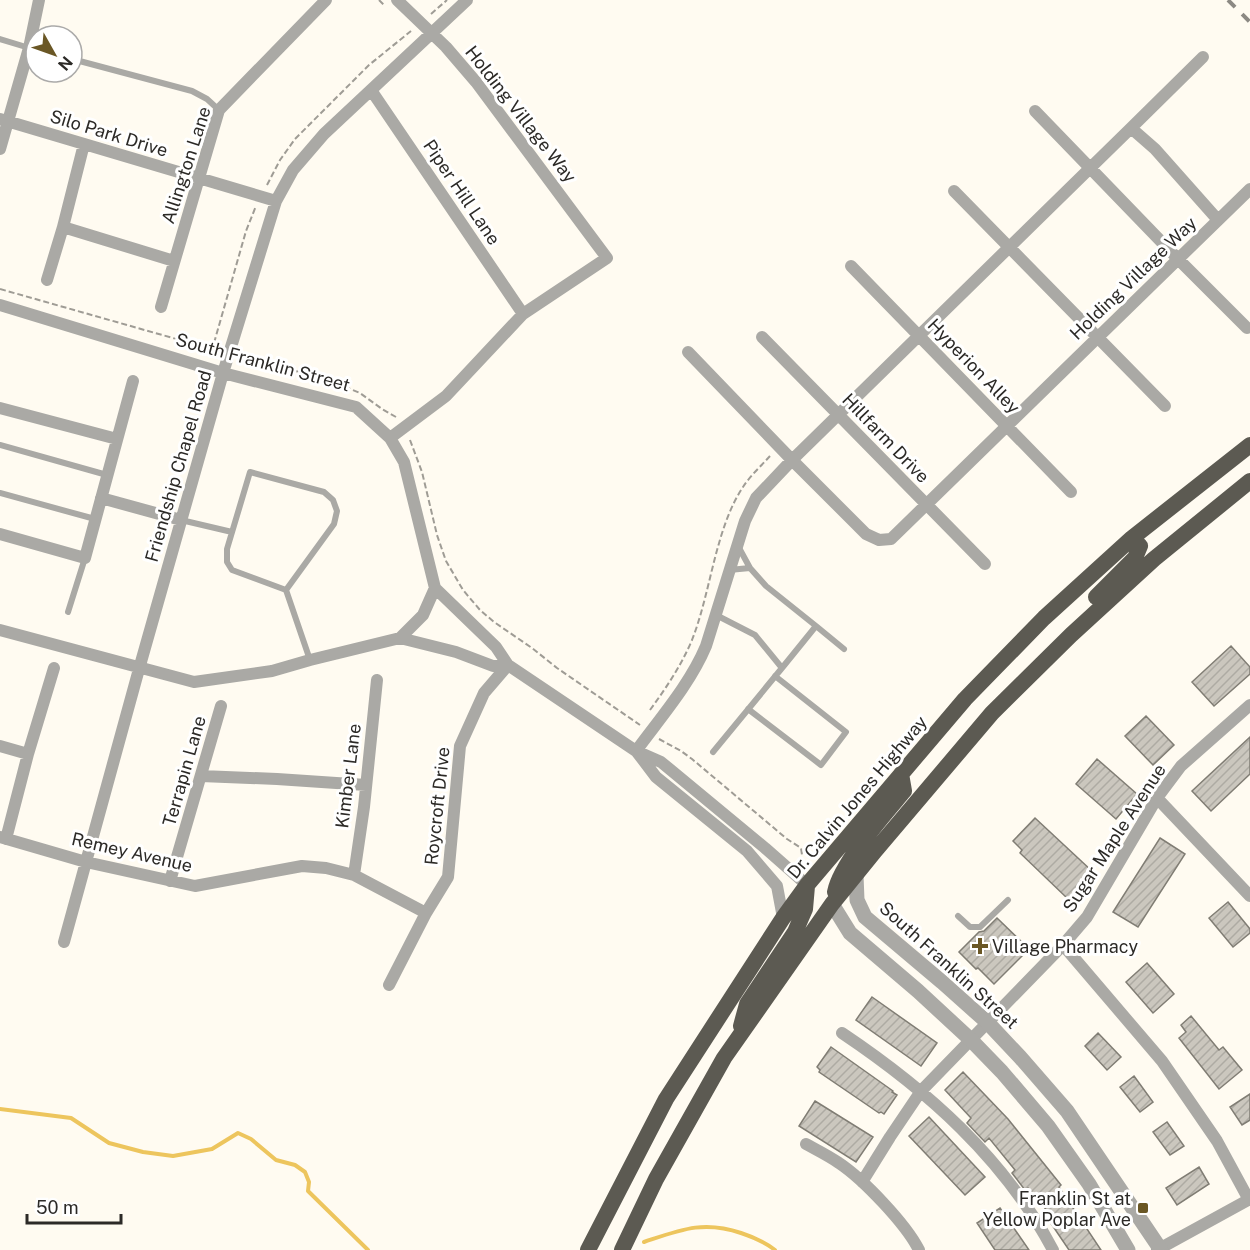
<svg xmlns="http://www.w3.org/2000/svg" width="1250" height="1250" viewBox="0 0 1250 1250" font-family="'Public Sans',sans-serif">
<style>
.lines{fill:none;stroke-linecap:round;stroke-linejoin:round}
.stream{stroke:#edc55d;stroke-width:4}
.building{fill:url(#building-hatch);stroke:#807d74;stroke-width:1.5}
.path{stroke:#9f9c95;stroke-width:2;stroke-dasharray:6 3;stroke-linecap:butt}
.service{stroke:#aaa9a5;stroke-width:6}
.minor{stroke:#aaa9a5;stroke-width:12}
.tertiary{stroke:#aaa9a5;stroke-width:15}
.trunk{stroke:#5c5a52;stroke-width:16}
.rail{stroke:#8c8983;stroke-width:4;stroke-dasharray:10 10;stroke-linecap:butt}
.poi-dot{fill:#6a5725;stroke:#fff;stroke-width:2}
.labels{text-anchor:middle;dominant-baseline:central;stroke-width:6;stroke-linejoin:round;paint-order:stroke}
.street-label{font-size:18px;fill:#2c2a27;stroke:#fff}
.poi-label{font-size:18px;fill:#2c2a27;stroke:#fff;text-anchor:start}
</style>
<defs>
<pattern id="building-hatch" width="6" height="6" patternUnits="userSpaceOnUse" patternTransform="scale(1.5)"><rect width="6" height="6" fill="#cbc7be"/><path d="M-1 1l2-2M0 6l6-6M5 7l2-2" fill="none" stroke="#aeaba3"/></pattern>
</defs>
<rect width="100%" height="100%" fill="#fffbf1"/>
<g class="lines">
<path class="stream" d="M0 1109 71 1118 109 1143 143 1152 173 1156 212 1149 238 1133 251 1139 276 1160 295 1165 305 1172 309 1182 308 1191 368 1250
M644 1242C680 1230 703 1220 741 1233 753 1237 765 1242 775 1250"/>
</g>
<path class="building" d="M1231 646 1250 667V674L1214 706 1192 682Z
M1146 716 1174 745 1153 765 1125 736Z
M1250 737V774L1211 811 1192 791Z
M1097 759 1137 794 1116 819 1076 784Z
M1035 818 1093 872 1068 899 1020 853 1022 850 1013 841Z
M1160 838 1185 854 1138 927 1113 912Z
M1228 902 1250 929V933L1233 947 1209 918Z
M997 918 1029 949 994 984 978 968 976 969 959 952 979 932 984 931Z
M1147 963 1174 994 1153 1013 1126 982Z
M872 997 937 1043 921 1066 856 1020Z
M1191 1016 1219 1050 1223 1047 1242 1070 1219 1089 1179 1038 1186 1032 1181 1025Z
M1098 1033 1121 1057 1107 1070 1085 1046Z
M831 1047 893 1091 892 1092 897 1095 884 1114 881 1112 879 1113 819 1072 820 1070 817 1067Z
M963 1072 1008 1119 1061 1185 1059 1187 1101 1250H1069L1046 1216 1049 1213 1028 1188 1025 1190 1012 1173 1015 1170 989 1138 985 1142 967 1123 971 1118 945 1090Z
M1134 1076 1153 1102 1140 1112 1120 1087Z
M1250 1094V1120L1242 1125 1230 1107Z
M815 1101 873 1137 856 1162 799 1126Z
M929 1117 985 1177 965 1195 909 1136Z
M1167 1122 1184 1146 1170 1155 1153 1132Z
M1199 1167 1209 1184 1177 1205 1166 1188Z
M1000 1208 1029 1250H995L977 1223Z"/>
<g class="lines">
<path class="path" d="M379 0 385 6
M431 14 447 0
M267 185 280 160 295 139 369 65 411 31
M0 289 194 344 212 347 214 343 218 344
M214 343 246 231 256 206
M243 352 249 357 259 360 336 383 360 393 382 409 396 417
M410 440 422 472 437 535 446 561 463 590 480 610 494 622 532 648 557 668 640 725
M650 710C666 688 681 666 692 640 711 592 715 529 743 487 750 476 761 466 770 456
M659 739 681 751 692 759 787 839 801 848 802 855"/>
<path class="service" d="M0 39 36 50
M72 59 192 91 207 99 219 110
M0 445 107 475
M0 493 95 519
M181 520 232 532
M738 546 750 568 766 586 816 626
M729 570 750 568
M286 590 232 570 227 562V549L250 472 324 492 333 500 337 511 334 524 286 590 310 660
M68 612 85 558
M782 668 816 626 844 649
M748 709 821 765 846 732 775 676
M713 752 782 668 755 635 716 615
M958 916 970 927H980L1008 900"/>
<path class="minor" d="M371 90 523 314
M1035 111 1178 259 1247 328
M0 119 276 201
M1131 128 1203 57
M0 149 29 48 39 0
M954 191 1165 406
M63 227 174 261
M851 266 1071 492
M47 280 63 227 84 144
M0 305 223 373 356 407 390 438 404 462 435 588 496 647 508 665 636 751 661 762 765 848 807 885
M161 307 219 110 326 0
M762 337 985 564
M688 352 792 460 866 534 879 540 891 539 1250 189
M0 408 117 439
M390 438 446 396 523 314 607 258 476 82 446 47 397 0
M101 498 181 520
M0 534 85 558 133 381
M0 630 194 682 272 671 310 660 400 638 456 652 493 666 508 665
M400 638 423 615 435 588
M0 746 28 754
M636 751C661 717 690 684 706 646L745 521 756 498 792 460 1131 128 1155 149 1218 220
M637 752 656 777 747 851 777 886 783 918
M201 776 277 779 366 785
M1157 798 1250 896
M0 837 86 862 195 886 302 866 326 868 354 875 426 913
M6 839 28 754 54 668
M354 875 364 807 377 680
M170 881 221 706
M64 942 139 669 223 373 276 201 293 170 324 134 467 0
M1063 945 1162 1061 1217 1141 1249 1200
M389 985 426 913 448 877 460 746 484 693 508 665
M842 1033C927 1090 1004 1158 1053 1250
M806 1144C817 1150 829 1156 839 1163 863 1179 906 1224 919 1250
M862 1182 890 1137 921 1091 1063 945 1087 917 1157 798 1181 766 1250 705
M1157 1250 1250 1199"/>
<path class="tertiary" d="M856 875 857 900 865 917 942 982 988 1023 1020 1057 1067 1111 1161 1250
M832 904 850 933 918 991 971 1040 1002 1072 1048 1126 1089 1184 1128 1250"/>
<path class="trunk" d="M1096 597 1135 558 1140 546 1132 538
M835 892C841 863 884 815 904 791L901 774
M741 1026 747 1004 795 932 805 909 807 886
M588 1250 666 1099 783 918 807 885 965 699 1044 618 1132 538 1250 445
M622 1250 656 1179 724 1058 832 904 875 851 992 713 1071 635 1154 559 1250 481"/>
<path class="rail" d="M1228 0 1250 22"/>
</g>
<g class="poi-dot">
<path d="M977 937h6v6h6v6h-6v6h-6v-6h-6v-6h6z"/>
<rect x="1137" y="1202" width="12" height="12" rx="3"/>
</g>
<g class="labels">
<g class="street-label">
<text transform="translate(521 114) rotate(52)">Holding Village Way</text>
<text transform="translate(109 133) rotate(17)">Silo Park Drive</text>
<text transform="translate(186 165) rotate(-72)">Allington Lane</text>
<text transform="translate(462 192) rotate(56)">Piper Hill Lane</text>
<text transform="translate(1133 278) rotate(-44)">Holding Village Way</text>
<text transform="translate(263 362) rotate(15)">South Franklin Street</text>
<text transform="translate(974 366) rotate(46)">Hyperion Alley</text>
<text transform="translate(886 438) rotate(46)">Hillfarm Drive</text>
<text transform="translate(178 466) rotate(-74)">Friendship Chapel Road</text>
<text transform="translate(184 771) rotate(-74)">Terrapin Lane</text>
<text transform="translate(348 776) rotate(-83)">Kimber Lane</text>
<text transform="translate(857 797) rotate(-50)">Dr. Calvin Jones Highway</text>
<text transform="translate(437 806) rotate(-84)">Roycroft Drive</text>
<text transform="translate(1114 838) rotate(-57)">Sugar Maple Avenue</text>
<text transform="translate(132 852) rotate(13)">Remey Avenue</text>
<text transform="translate(949 965) rotate(42)">South Franklin Street</text>
</g>
<g class="poi-label">
<text x="992" y="946">Village Pharmacy</text>
<text x="1131" y="1198" text-anchor="end">Franklin St at<tspan x="1131" dy="21">Yellow Poplar Ave</tspan></text>
</g>
</g>
<g transform="translate(54 54) rotate(130)"><circle r="28" fill="#ffffff" stroke="#abaaa9" stroke-width="1.5"/>
<path d="M0-4.5L10 22L0 15L-10 22Z" fill="#6a5725"/>
<text y="-9" font-size="16" font-weight="bold" text-anchor="middle" fill="#2c2a27">N</text>
</g>
<path d="M27 1214v9h94v-9" fill="none" stroke="#2c2a27" stroke-width="3"/>
<text x="36" y="1214" font-size="18" fill="#2c2a27" stroke="#ffffff" stroke-width="4.5" paint-order="stroke">50 m</text>
</svg>
